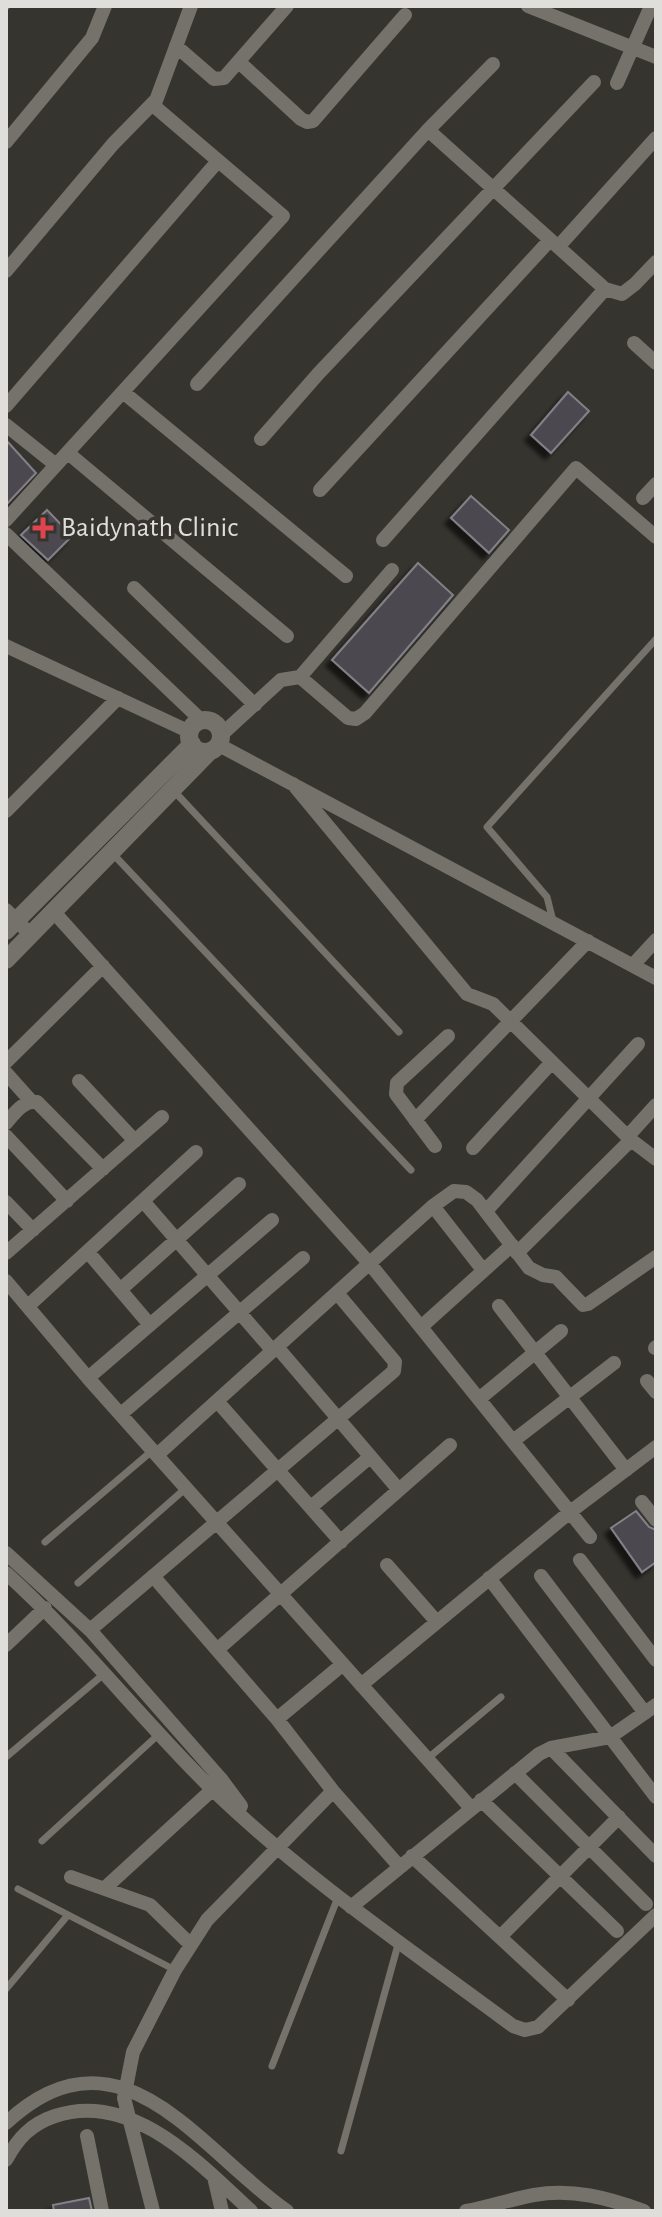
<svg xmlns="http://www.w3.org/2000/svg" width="662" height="2217" viewBox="0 0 662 2217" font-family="'Alegreya Sans',sans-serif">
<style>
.building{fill:#4b494f;stroke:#838188;stroke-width:2;filter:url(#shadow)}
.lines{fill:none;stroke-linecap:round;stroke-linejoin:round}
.service{stroke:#74726b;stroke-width:7}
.minor{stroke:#74726b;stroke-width:14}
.tertiary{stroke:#74726b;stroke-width:18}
.health-dot{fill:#e0444e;stroke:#36342e;stroke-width:3}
.labels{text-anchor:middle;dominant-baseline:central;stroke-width:7;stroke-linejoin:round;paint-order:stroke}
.poi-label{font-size:28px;fill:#e0dedb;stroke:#36342e;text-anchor:start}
</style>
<defs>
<filter id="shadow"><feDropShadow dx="-6" dy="6" stdDeviation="2" flood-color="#0009"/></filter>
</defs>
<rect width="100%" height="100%" fill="#36342e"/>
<path class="building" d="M568 392 589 411 551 453 531 435Z
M6 440 36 473 6 505Z
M471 496 509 530 489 553 451 518Z
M47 510 72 536 48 560 21 535Z
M418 563 453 595 369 693 332 660Z
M636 1511 649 1527 656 1530V1562L642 1572 611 1528Z
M89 2198 92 2211H54L53 2205Z"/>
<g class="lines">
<path class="service" d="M6 7 7 6
M174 791 399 1032
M113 854 411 1170
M553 921 547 897 487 827 656 639
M45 1542 153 1450
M78 1583 186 1488
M6 1757 105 1673
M427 1759 501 1697
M42 1841 158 1735
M18 1889 175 1970
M6 1989 68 1915
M272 2066 338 1897
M341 2151 399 1941"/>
<path class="minor" d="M528 6 656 57
M176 46 214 79 224 78 287 6
M239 62 301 119 307 122 313 121 405 15
M617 83 651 6
M428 130 605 289 622 294 635 284 656 262
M6 142 92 38 105 6
M558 247 656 138
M6 271 113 144 156 100
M634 343 656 363
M197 384 428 130 493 64
M123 392 346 576
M6 406 218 161
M6 425 56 465
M261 439 318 374 594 82
M68 453 287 636
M320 490 550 240
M643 498 656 484
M6 520 283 216 154 106 191 6
M6 534 202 721
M383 540 605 289
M134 588 255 705
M6 646 190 732
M300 677 392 570
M221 735 281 680 300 677 348 718 356 719 365 713 576 468 656 537
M219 745 656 978
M293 784 467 994 493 1004 631 1140 656 1159
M6 811 118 698
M6 910 30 934
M53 911 370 1264 590 1537
M633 965 656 940
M6 1062 103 966
M6 1073 31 1101
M79 1081 135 1141
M415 1120 588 941
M6 1123C14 1114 23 1100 37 1102L103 1169
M6 1136 67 1201
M628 1136 656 1105
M435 1146 396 1094 397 1083 448 1036
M473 1148 552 1062
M143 1201 273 1351
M6 1202 33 1230
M433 1206 483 1270
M486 1211 638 1044
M88 1252 150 1325
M6 1253 162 1117
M517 1253 631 1140
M6 1281 88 1378 471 1808
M120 1290 239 1184
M28 1306 196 1152
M499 1306 626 1470
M421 1327 512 1245
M277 1347 399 1490
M655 1348 656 1347
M88 1378 272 1220
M647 1381 656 1392
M479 1399 561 1331
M217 1401 341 1542
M121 1414 303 1258
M513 1441 614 1363
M157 1455 433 1206 454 1191 466 1192 477 1200 529 1268 543 1275 556 1277 583 1305 588 1304 656 1257
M642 1502 656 1520
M311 1507 370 1457
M6 1553 90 1630 221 1779 241 1806
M580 1560 656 1660
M387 1565 437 1622
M6 1573C80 1640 141 1719 212 1789 304 1878 411 1950 513 2026L525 2030 538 2027 656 1915
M153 1576 277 1719 333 1791 207 1920 175 1970 133 2052 124 2098 153 2211
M541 1576 645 1713
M489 1578 656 1797
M90 1630 394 1371 395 1362 337 1293
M6 1645 45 1608
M217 1650 450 1445
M361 1685 570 1512 656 1447
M277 1719 343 1664
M551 1748 656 1856
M515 1773 646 1904
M333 1791 399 1866
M481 1800 617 1931
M412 1856 568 2000
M71 1877 150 1905 190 1944
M105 1888 213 1789
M351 1907 539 1754 551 1748 610 1737 656 1705
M500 1937 619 1817
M6 2123C120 2016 200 2151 287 2211
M87 2136 102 2211
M6 2160C18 2138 31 2124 55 2116 132 2090 200 2164 251 2211
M214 2177 222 2211
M466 2211C489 2207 511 2199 534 2195 572 2188 608 2198 644 2211"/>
<path class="tertiary" d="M189 736a16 16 0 1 1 32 0a16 16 0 1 1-32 0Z
M6 931 192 744
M6 960 210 751"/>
</g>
<path class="health-dot" d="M39 516h8v8h8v8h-8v8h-8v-8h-8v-8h8z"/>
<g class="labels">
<g class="poi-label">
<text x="61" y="528">Baidynath Clinic</text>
</g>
</g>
<rect width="662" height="2217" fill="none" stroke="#e0dedb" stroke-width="16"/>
</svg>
